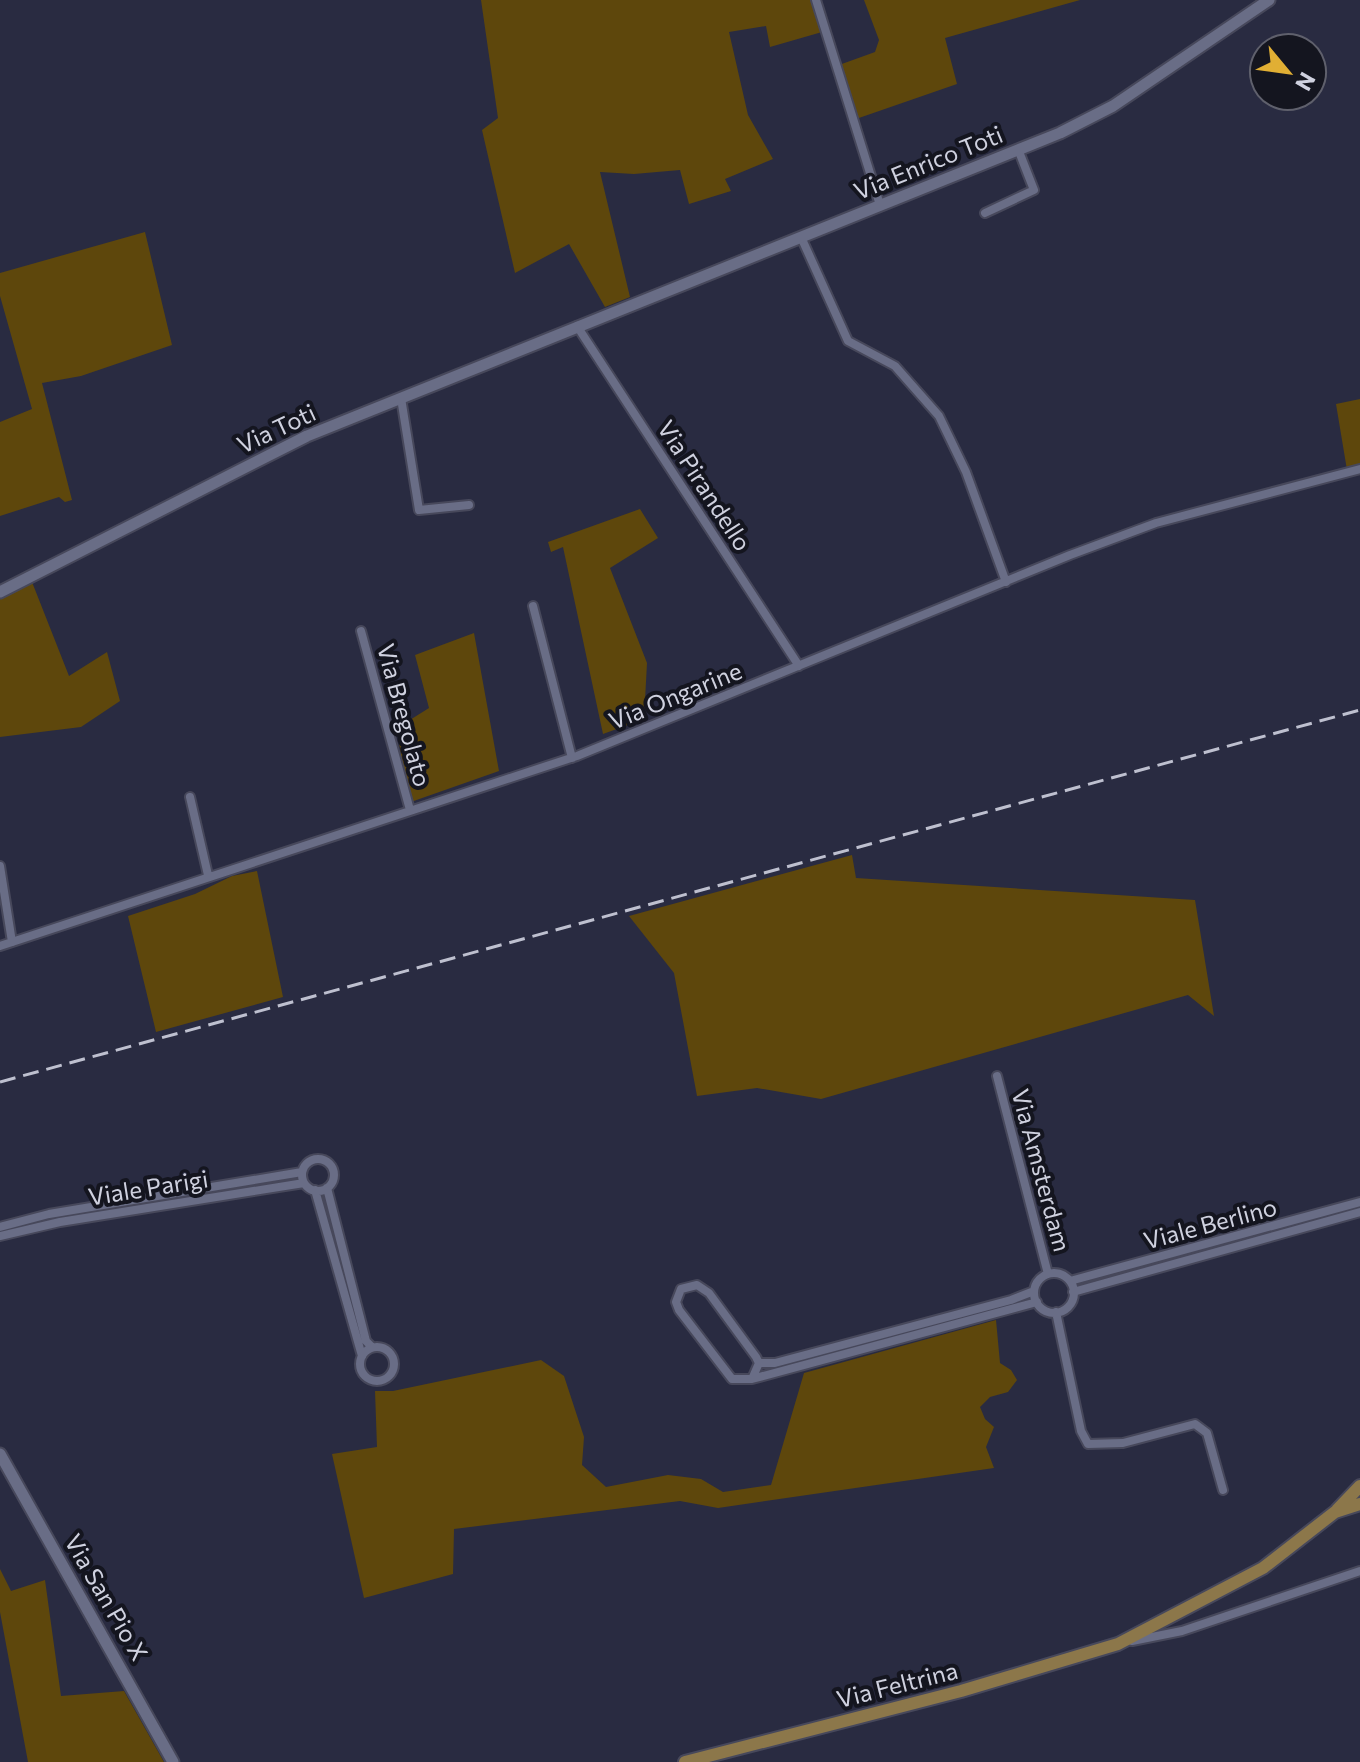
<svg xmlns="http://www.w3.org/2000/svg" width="1360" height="1762" viewBox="0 0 1360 1762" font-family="Commissioner,sans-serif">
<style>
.green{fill:#5e470c}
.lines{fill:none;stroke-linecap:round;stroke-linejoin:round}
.street-casing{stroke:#47485b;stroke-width:12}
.secondary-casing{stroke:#47485b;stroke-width:15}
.primary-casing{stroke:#47485b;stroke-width:16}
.street{stroke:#696d86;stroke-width:8}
.secondary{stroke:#696d86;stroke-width:11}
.primary{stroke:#8c774a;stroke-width:12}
.rail{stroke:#bec0cf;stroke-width:3;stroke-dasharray:16 8;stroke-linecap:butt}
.labels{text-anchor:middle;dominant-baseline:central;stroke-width:8;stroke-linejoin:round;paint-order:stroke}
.street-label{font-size:24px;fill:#cfd1df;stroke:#14151f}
</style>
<rect width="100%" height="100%" fill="#292b41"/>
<path class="green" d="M481 0H821L829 30 770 47 766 26 729 32 748 115 773 159 725 179 731 191 689 204 680 170 634 174 600 172 630 297 605 307 569 244 515 273 482 130 498 118Z
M864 0H1080L945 38 957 84 856 119 839 65 875 52 879 40Z
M145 232 172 345 81 376 42 383 72 500 65 502 59 497 0 516V422L32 409 0 296V273Z
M1360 399V466L1347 470 1336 404Z
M640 509 658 538 610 568 647 663 644 719 603 734 563 547 551 552 548 542Z
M32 582 69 676 107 652 120 701 81 727 0 737V599Z
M474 633 499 771 408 803 397 728 429 708 415 655Z
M852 855 856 878 1195 900 1214 1016 1188 995 821 1099 757 1088 697 1096 674 973 629 916Z
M257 871 283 997 156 1032 128 916 195 894 232 876Z
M996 1320 1000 1363 1011 1370 1017 1380 1008 1392 990 1397 980 1407 985 1419 994 1427 986 1447 994 1468 718 1508 680 1501 454 1529 453 1574 364 1598 332 1454 377 1447 375 1391H393L541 1360 564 1376 584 1437 582 1465 606 1487 668 1475 701 1479 723 1492 771 1485 804 1373Z
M0 1569 11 1591 45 1580 61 1696 124 1691 164 1762H28L0 1612Z"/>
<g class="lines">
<g class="street-casing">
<path id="street" d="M816 0 880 205
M985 213 1034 190 1018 149
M801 237 848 341 895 366 939 416 966 472 1006 582
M577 326 799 666
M401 398 419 510 469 505
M533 606 572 758
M361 631 410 810
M190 797 208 875
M0 866 12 942
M0 946 577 756 1070 555 1156 523 1360 469
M997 1076 1048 1274
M302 1175a16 16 0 1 1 32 0a16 16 0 1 1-32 0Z
M327 1188 366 1341 372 1347
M315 1190 362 1356
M0 1227 49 1214 302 1172
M0 1236 60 1222 304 1183
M1034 1293a20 20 0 1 1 40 0a20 20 0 1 1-40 0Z
M1070 1281 1360 1202
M697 1285 709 1293 756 1357 759 1363 752 1379H732L679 1310 676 1302 681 1289Z
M1073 1292 1360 1212
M1056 1312 1081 1431 1088 1444 1123 1443 1195 1424 1207 1433 1223 1490
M360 1364a17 17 0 1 1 34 0a17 17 0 1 1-34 0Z
M759 1363H775L1011 1300 1034 1291
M752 1379 1037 1302
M1132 1641 1182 1631 1360 1571"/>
</g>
<g class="secondary-casing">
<path id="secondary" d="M0 592 307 436 1060 133 1113 106 1269 0
M0 1454 173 1762"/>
</g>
<g class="primary-casing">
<path id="primary" d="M1337 1510 1360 1486
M685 1762 961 1691 1118 1644 1263 1568 1335 1512 1360 1504"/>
</g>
<use href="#street" class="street"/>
<use href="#secondary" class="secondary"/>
<use href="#primary" class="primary"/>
<path class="rail" d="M0 1082 1360 710"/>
</g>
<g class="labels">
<g class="street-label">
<text transform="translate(928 162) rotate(-22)">Via Enrico Toti</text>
<text transform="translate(276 428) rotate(-25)">Via Toti</text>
<text transform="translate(705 485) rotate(57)">Via Pirandello</text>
<text transform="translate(675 695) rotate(-22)">Via Ongarine</text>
<text transform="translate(405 715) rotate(75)">Via Bregolato</text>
<text transform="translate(1042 1170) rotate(75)">Via Amsterdam</text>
<text transform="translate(148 1187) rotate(-9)">Viale Parigi</text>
<text transform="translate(1210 1223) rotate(-15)">Viale Berlino</text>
<text transform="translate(107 1597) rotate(60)">Via San Pio X</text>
<text transform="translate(897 1684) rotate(-14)">Via Feltrina</text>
</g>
</g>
<g transform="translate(1288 72) rotate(119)"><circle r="38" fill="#14151f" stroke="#5f606c" stroke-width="2"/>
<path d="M0-6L14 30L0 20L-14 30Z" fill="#e1af34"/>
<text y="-12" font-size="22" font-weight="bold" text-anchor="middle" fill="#cfd1df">N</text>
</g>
</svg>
